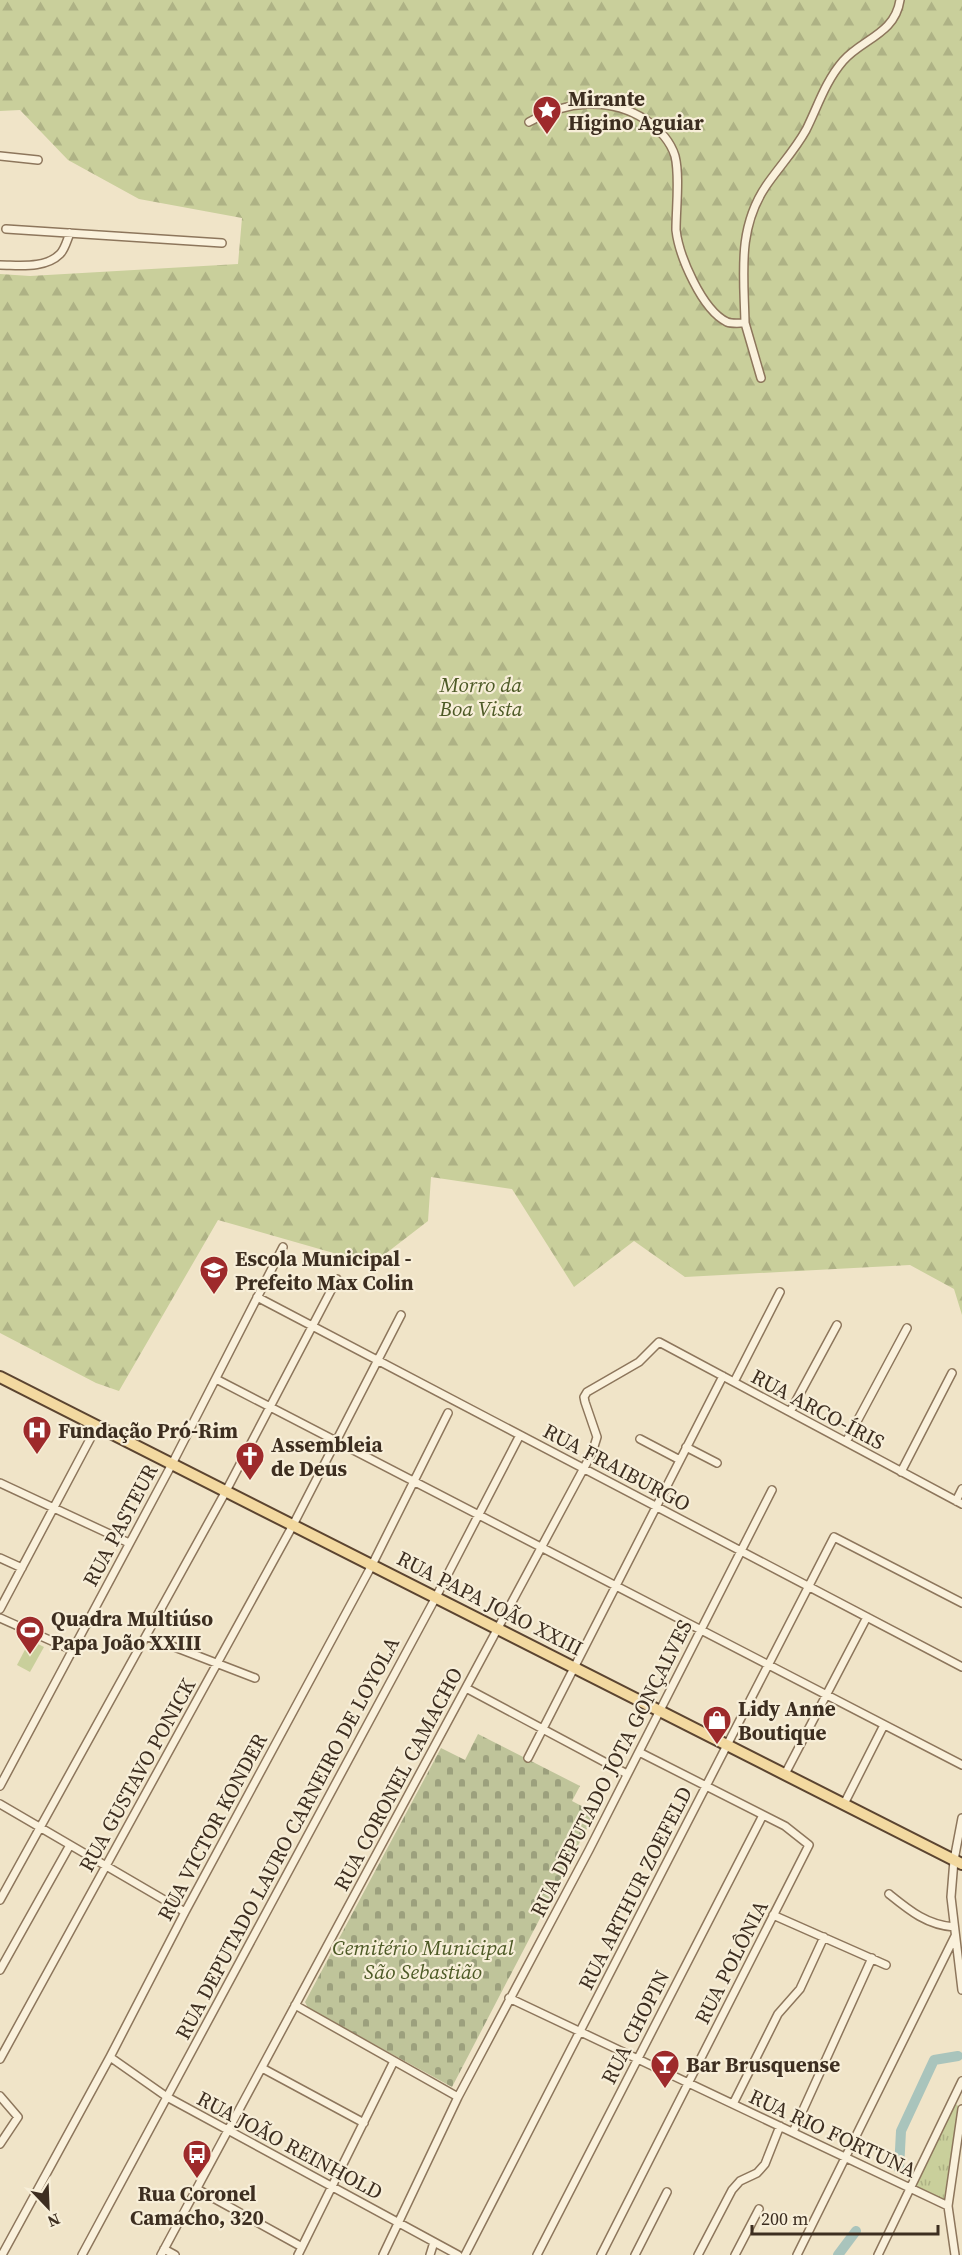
<svg xmlns="http://www.w3.org/2000/svg" width="962" height="2255" viewBox="0 0 962 2255" font-family="'Source Serif 4',serif">
<style>
.grass{fill:url(#grass-tufts)}
.forest{fill:url(#forest-firs)}
.cemetery{fill:url(#cemetery-stones)}
.green{fill:#c9cf9b}
.lines{fill:none;stroke-linecap:round;stroke-linejoin:round}
.river{stroke:#a9c4bc;stroke-width:10}
.minor-casing{stroke:#8d765c;stroke-width:10}
.primary-casing{stroke:#5b4430;stroke-width:14}
.minor{stroke:#faf1dc;stroke-width:7}
.primary{stroke:#f3d9a0;stroke-width:10}
.labels{text-anchor:middle;dominant-baseline:central;stroke-width:4.5;stroke-linejoin:round;paint-order:stroke}
.poi-label{font-size:21px;font-weight:bold;fill:#3d2e20;stroke:#f7eed8;text-anchor:start}
.park-label{font-size:21px;font-style:italic;fill:#4d5a26;stroke:#f7eed8}
.street-label{font-size:21px;fill:#3d2e20;stroke:#f7eed8}
</style>
<defs>
<pattern id="grass-tufts" width="24" height="20" patternUnits="userSpaceOnUse" patternTransform="scale(1.5)"><rect width="24" height="20" fill="#c9cf9b"/><path d="M3 7l-1-3M5 7V3M7 7l1-3M15 17l-1-3M17 17v-4M19 17l1-3" fill="none" stroke="#aeb285"/></pattern>
<pattern id="forest-firs" width="22" height="20" patternUnits="userSpaceOnUse" patternTransform="scale(1.5)"><rect width="22" height="20" fill="#c9cf9b"/><path d="M5 1l3.5 6h-7zM16 11l3.5 6h-7z" fill="#aeb285"/></pattern>
<pattern id="cemetery-stones" width="16" height="16" patternUnits="userSpaceOnUse" patternTransform="scale(1.5)"><rect width="16" height="16" fill="#bfc49a"/><path d="M2 7V4a2 2 0 0 1 4 0v3zM10 15v-3a2 2 0 0 1 4 0v3z" fill="#9ca07d"/></pattern>
</defs>
<rect width="100%" height="100%" fill="#f0e4c8"/>
<path class="grass" d="M955 2103 959 2107 944 2200 917 2189 915 2185Z"/>
<path class="forest" d="M0 0H962V1315L954 1289 910 1265 685 1277 634 1241 574 1287 512 1189 431 1177 428 1221 372 1264 218 1220 119 1391 96 1383 0 1333V274L30 276 238 264 242 218 139 199 68 160 20 110 0 111Z"/>
<path class="cemetery" d="M478 1734 580 1786 572 1801 595 1813 452 2087 308 2008 305 2002 441 1748 465 1760Z"/>
<path class="green" d="M30 1640 44 1647 30 1672 17 1665Z"/>
<g class="lines">
<path class="river" d="M899 2169 901 2131 934 2060 958 2056
M838 2255 856 2231"/>
<g class="minor-casing">
<path id="minor" d="M529 122C566 101 609 96 646 120 659 129 670 140 675 156 680 176 676 208 676 230 679 256 702 310 727 322 732 324 739 323 745 323 744 274 737 229 766 186 779 167 795 150 806 130 818 106 825 82 843 61 862 39 895 34 900 0
M0 156 38 160
M6 229 222 243
M0 265C19 265 45 269 60 254 65 249 67 240 70 233
M745 323 761 378
M257 1297 962 1667
M216 1379 962 1765
M734 1382 780 1292
M790 1412 837 1325
M640 1439 680 1460
M846 1442 907 1328
M686 1447 717 1463
M901 1472 952 1373
M0 1483 129 1543
M956 1501 962 1489
M0 1558 22 1568
M0 1609 97 1426
M0 1618 72 1650
M146 1636 255 1678
M466 1688 627 1774
M528 1758 723 1376
M785 1774 867 1617
M0 1786 172 1464 283 1247
M0 1804 185 1912
M844 1804 884 1725
M962 1818 954 1860 951 1897 962 1990
M889 1894C910 1911 927 1925 954 1927
M0 1900 226 1491 337 1279
M773 1915 886 1965
M0 1970 70 1845
M509 1998 948 2206
M295 2005 458 2097
M110 2057 167 2097 458 2255
M0 2059 293 1525 401 1315
M262 2068 364 2123
M0 2096 18 2117 0 2144
M733 2104 778 2014 800 1989 824 1937
M793 2132 872 1958
M197 2189 302 2247
M164 2249 175 2255
M2 2255 110 2057 185 1912 372 1565 448 1413
M82 2255 436 1597 520 1435
M161 2255 592 1453 597 1437 585 1402 584 1397 587 1392 639 1362 659 1342 962 1504
M298 2255 394 2061
M383 2255 458 2097 589 1850 772 1490
M430 2255 434 2242
M465 2255 834 1537 962 1603
M537 2255 763 1815
M601 2255 809 1845 785 1826 639 1752
M635 2255 667 2192
M698 2255 732 2190 740 2181 757 2173 765 2164 780 2126
M735 2255 759 2209
M797 2255 955 1936
M878 2255 962 2081
M955 2255 948 2206 962 2109"/>
</g>
<g class="primary-casing">
<path id="primary" d="M0 1377 962 1864"/>
</g>
<use href="#minor" class="minor"/>
<use href="#primary" class="primary"/>
</g>
<defs>
<g id="sight-pin" transform="scale(1.5)"><path d="M0 17L-7.5 6A9.5 9.5 0 1 1 7.5 6Z" fill="#9e2a2b" stroke="#f7eed8"/><path d="M0-6L1.8-2.2L6-1.7L2.9 1.2L3.7 5.4L0 3.3L-3.7 5.4L-2.9 1.2L-6-1.7L-1.8-2.2Z" fill="#fff"/></g>
<g id="school-pin" transform="scale(1.5)"><path d="M0 17L-7.5 6A9.5 9.5 0 1 1 7.5 6Z" fill="#9e2a2b" stroke="#f7eed8"/><path d="M0-5L7-2L0 1L-7-2ZM-4 1L0 2.5L4 1V4Q0 6-4 4Z" fill="#fff"/></g>
<g id="hospital-pin" transform="scale(1.5)"><path d="M0 17L-7.5 6A9.5 9.5 0 1 1 7.5 6Z" fill="#9e2a2b" stroke="#f7eed8"/><path d="M-5-5h3v3.5h4V-5h3V5h-3V1.5h-4V5h-3Z" fill="#fff"/></g>
<g id="church-pin" transform="scale(1.5)"><path d="M0 17L-7.5 6A9.5 9.5 0 1 1 7.5 6Z" fill="#9e2a2b" stroke="#f7eed8"/><path d="M-1.2-6h2.4v3.5h3.3v2.4h-3.3V6h-2.4V-.1h-3.3v-2.4h3.3Z" fill="#fff"/></g>
<g id="stadium-pin" transform="scale(1.5)"><path d="M0 17L-7.5 6A9.5 9.5 0 1 1 7.5 6Z" fill="#9e2a2b" stroke="#f7eed8"/><path d="M0-5a6.5 5 0 1 0 0 10a6.5 5 0 1 0 0-10ZM-3.5-1.8h7v3.6h-7Z" fill="#fff"/></g>
<g id="shop-pin" transform="scale(1.5)"><path d="M0 17L-7.5 6A9.5 9.5 0 1 1 7.5 6Z" fill="#9e2a2b" stroke="#f7eed8"/><path d="M-5-2.5h2.3a2.7 3.5 0 0 1 5.4 0H5L5.5 6h-11ZM-1.5-2.5h3a1.5 2.3 0 0 0-3 0Z" fill="#fff"/></g>
<g id="bar-pin" transform="scale(1.5)"><path d="M0 17L-7.5 6A9.5 9.5 0 1 1 7.5 6Z" fill="#9e2a2b" stroke="#f7eed8"/><path d="M-6-5H6L.8 .8V4.5H3.5V6h-7V4.5H-.8V.8Z" fill="#fff"/></g>
<g id="bus-pin" transform="scale(1.5)"><path d="M0 17L-7.5 6A9.5 9.5 0 1 1 7.5 6Z" fill="#9e2a2b" stroke="#f7eed8"/><path d="M-5-6H5V4H4V6H2V4H-2V6H-4V4H-5ZM-3.5-4V0h7V-4ZM-3.5 1.2v1.5H-2V1.2ZM2 1.2v1.5H3.5V1.2Z" fill="#fff"/></g>
</defs>
<g fill-rule="evenodd">
<use href="#sight-pin" x="547" y="110"/>
<use href="#school-pin" x="214" y="1270"/>
<use href="#hospital-pin" x="37" y="1430"/>
<use href="#church-pin" x="250" y="1456"/>
<use href="#stadium-pin" x="30" y="1630"/>
<use href="#shop-pin" x="717" y="1720"/>
<use href="#bar-pin" x="665" y="2064"/>
<use href="#bus-pin" x="197" y="2154"/>
</g>
<g class="labels">
<g class="poi-label">
<text x="568" y="98">Mirante<tspan x="568" dy="24">Higino Aguiar</tspan></text>
<text x="235" y="1258">Escola Municipal -<tspan x="235" dy="24">Prefeito Max Colin</tspan></text>
<text x="58" y="1430">Fundação Pró-Rim</text>
<text x="271" y="1444">Assembleia<tspan x="271" dy="24">de Deus</tspan></text>
<text x="51" y="1618">Quadra Multiúso<tspan x="51" dy="24">Papa João XXIII</tspan></text>
<text x="738" y="1708">Lidy Anne<tspan x="738" dy="24">Boutique</tspan></text>
<text x="686" y="2064">Bar Brusquense</text>
<text x="197" y="2193" text-anchor="middle">Rua Coronel<tspan x="197" dy="24">Camacho, 320</tspan></text>
</g>
<g class="park-label">
<text x="481" y="684">Morro da<tspan x="481" dy="24">Boa Vista</tspan></text>
<text x="423" y="1947">Cemitério Municipal<tspan x="423" dy="24">São Sebastião</tspan></text>
</g>
<g class="street-label">
<text transform="translate(818 1409) rotate(28)">RUA ARCO-ÍRIS</text>
<text transform="translate(617 1467) rotate(28)">RUA FRAIBURGO</text>
<text transform="translate(120 1525) rotate(-62)">RUA PASTEUR</text>
<text transform="translate(490 1603) rotate(27)">RUA PAPA JOÃO XXIII</text>
<text transform="translate(611 1768) rotate(-63)">RUA DEPUTADO JOTA GONÇALVES</text>
<text transform="translate(137 1775) rotate(-61)">RUA GUSTAVO PONICK</text>
<text transform="translate(398 1779) rotate(-62)">RUA CORONEL CAMACHO</text>
<text transform="translate(212 1827) rotate(-62)">RUA VICTOR KONDER</text>
<text transform="translate(287 1838) rotate(-62)">RUA DEPUTADO LAURO CARNEIRO DE LOYOLA</text>
<text transform="translate(635 1888) rotate(-63)">RUA ARTHUR ZOEFELD</text>
<text transform="translate(731 1962) rotate(-63)">RUA POLÔNIA</text>
<text transform="translate(635 2027) rotate(-63)">RUA CHOPIN</text>
<text transform="translate(833 2133) rotate(25)">RUA RIO FORTUNA</text>
<text transform="translate(290 2145) rotate(28)">RUA JOÃO REINHOLD</text>
</g>
</g>
<g transform="translate(48 2207) rotate(157)" stroke="#f7eed8" stroke-width="4.5" paint-order="stroke">
<path d="M0-4.5L10 22L0 15L-10 22Z" fill="#3d2e20"/>
<text y="-9" font-size="16" font-weight="bold" text-anchor="middle" fill="#3d2e20">N</text>
</g>
<path d="M752 2225v9h186v-9" fill="none" stroke="#3d2e20" stroke-width="3"/>
<text x="761" y="2225" font-size="18" fill="#3d2e20" stroke="#f7eed8" stroke-width="4.5" paint-order="stroke">200 m</text>
</svg>
